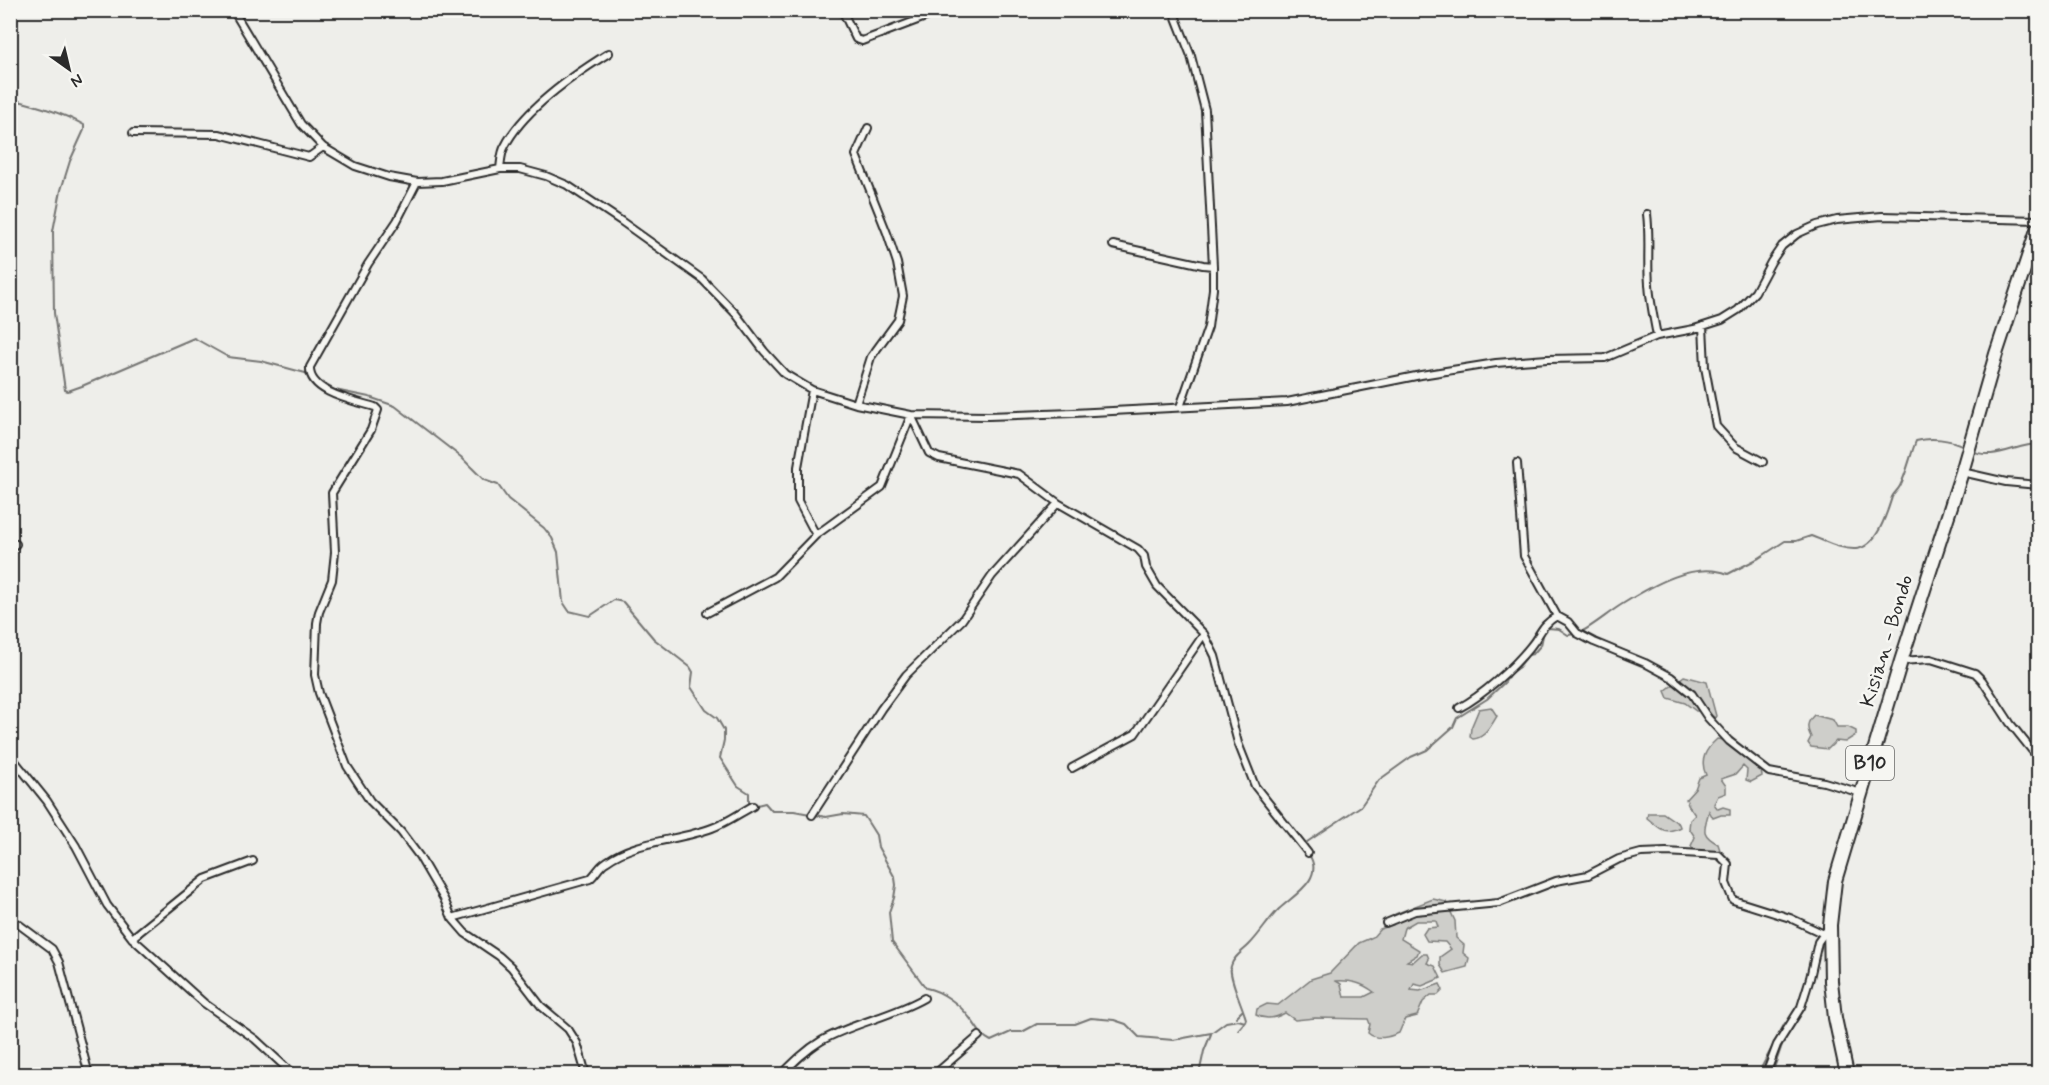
<svg xmlns="http://www.w3.org/2000/svg" width="2049" height="1085" viewBox="0 0 2049 1085" font-family="Mynerve,sans-serif">
<style>
.green{fill:#cececa;stroke:#7c7c7a;stroke-width:1.5;fill-rule:evenodd}
.lines{fill:none;stroke-linecap:round;stroke-linejoin:round}
.stream{stroke:#757573;stroke-width:2}
.street-casing{stroke:#2b2b2b;stroke-width:10}
.highway-casing{stroke:#2b2b2b;stroke-width:16}
.street{stroke:#f6f6f2;stroke-width:6}
.highway{stroke:#f6f6f2;stroke-width:12}
.labels{text-anchor:middle;dominant-baseline:central;stroke-width:5;stroke-linejoin:round;paint-order:stroke}
.shield{fill:#f6f6f2;stroke:#686867;stroke-width:1.5}
.shield-label{font-size:20px;font-weight:bold;fill:#2b2b2b}
.street-label{font-size:21px;fill:#2b2b2b;stroke:#f6f6f2}
</style>
<rect width="100%" height="100%" fill="#eeeeea"/>
<filter id="ink" filterUnits="userSpaceOnUse"><feTurbulence type="fractalNoise" baseFrequency=".0167" numOctaves="2"/><feDisplacementMap in="SourceGraphic" scale="12" xChannelSelector="R" yChannelSelector="G"/><feConvolveMatrix kernelMatrix="1 2 1 2 8 2 1 2 1" color-interpolation-filters="sRGB"/></filter>
<g filter="url(#ink)">
<path class="green" d="M1684 676 1707 682 1716 716 1715 718 1707 711H1696L1685 703 1668 698 1665 691Z
M1491 707 1497 716C1491 726 1485 738 1473 739L1470 737 1471 728 1479 709Z
M1814 715 1833 720 1837 727H1848L1856 731V735L1845 742 1836 741 1828 749 1811 747 1808 743 1811 737C1806 727 1807 722 1814 715Z
M1717 739C1735 740 1761 757 1762 776L1751 782 1746 780 1747 770 1743 766 1736 774 1721 779 1726 786V793L1718 796 1714 804 1718 809 1723 807 1730 809V815H1721L1713 818 1709 811C1704 830 1700 834 1718 844L1720 850 1711 853 1694 850 1691 846 1695 837 1689 828 1690 820 1695 815 1688 805 1686 799 1695 789 1699 778 1706 775C1699 760 1706 749 1717 739Z
M1648 813H1663L1679 824 1680 827C1663 836 1659 827 1647 818Z
M1433 899 1446 902 1455 921 1456 938 1464 945 1463 953 1469 958 1467 967 1445 973 1440 965V957L1451 949 1445 942 1427 941 1423 934 1427 928 1438 927 1436 921H1416L1404 928 1401 939 1419 950 1417 955 1407 961 1413 962 1422 954H1427L1429 959 1427 963 1435 966 1441 978 1422 986 1414 984 1411 990 1420 991 1440 984 1443 990 1438 995H1431L1423 1002 1417 1016 1405 1019 1399 1033C1389 1037 1377 1041 1368 1033L1370 1024 1368 1019 1315 1018 1295 1020 1285 1013C1276 1018 1265 1020 1256 1015L1257 1009 1267 1004 1278 1005 1311 979 1330 973 1359 943 1373 937 1380 929 1393 925 1395 914ZM1336 981C1351 980 1362 983 1374 992L1364 997H1344L1341 984Z"/>
<g class="lines">
<path class="stream" d="M1847 10C1859 22 1882 15 1897 10
M2014 10 2023 17 2032 10
M10 99C36 105 61 112 84 125V130L70 161 61 190 53 231 54 313 65 390 68 391 82 386 194 338 228 357 261 361 309 374
M316 379 335 390 369 397 395 406 461 457 484 480 498 485 508 499 544 528 552 538 558 552 563 602 569 611 590 616 614 600 623 602 654 639 690 667 693 672 691 687 706 710 717 718 724 730V740L720 758 738 786 749 793V804L753 806 765 803 772 811H794L826 817 843 814 864 816 876 835 878 847 895 878 896 885 894 898 889 912 892 942 926 988C942 991 959 1004 969 1017 977 1026 979 1035 991 1041L1011 1032H1022L1037 1024H1075L1091 1018 1114 1020 1126 1024 1139 1037 1173 1040 1211 1033 1226 1022 1238 1020 1245 1022 1246 1019C1243 1007 1228 976 1231 966 1233 957 1243 951 1249 945 1260 934 1268 920 1279 909 1294 895 1325 878 1309 855
M1971 450C1991 462 2017 444 2038 444
M1581 632C1596 624 1609 612 1624 603 1653 585 1694 561 1728 574L1759 558 1785 541H1796L1811 536C1825 541 1841 550 1856 549 1877 547 1887 513 1892 497 1894 493 1898 490 1900 486 1907 472 1910 456 1916 441 1931 437 1949 439 1964 446
M1306 847 1307 842 1361 806 1379 780 1411 757 1427 750 1453 727 1457 718 1487 699 1505 682 1510 673 1519 667 1528 655 1533 654 1541 645 1544 631 1548 628 1559 629 1568 635 1575 634
M1236 1017 1242 1011
M1238 1030 1244 1023
M1199 1074 1204 1051 1211 1034
M1758 1074 1785 1023
M1772 1074 1783 1042 1796 1022"/>
<g class="street-casing">
<path id="street" d="M233 10 301 124 323 147 355 166 389 177 417 182 442 181 500 169H520L546 176 567 185 621 221 702 279 736 314 764 351 785 374 812 390 856 404 911 415 988 416 1073 413 1287 402 1421 375 1496 363 1547 359 1605 358 1657 336 1694 329 1722 320 1738 310 1755 292 1771 262 1782 246 1797 234 1817 225 1837 220 1882 216 2038 220
M842 10 856 39 862 41 944 10
M1173 10 1191 56 1205 110 1213 266V289L1208 327 1180 407
M133 133 219 134 309 157 323 147
M500 169C501 162 501 152 505 146 524 109 575 74 609 53
M417 182 397 221 368 264 310 367C308 393 356 401 375 407L378 410 371 430 332 493 335 552 332 580 319 612 317 623 315 675 319 693 347 766 370 801 401 832 419 856 444 899 452 918 465 933 499 956 511 967 541 1006 568 1029 577 1043 586 1074
M1647 214C1650 237 1647 261 1649 284 1650 302 1654 319 1657 336
M1113 245 1203 265 1213 266
M1703 326 1705 367 1716 426 1735 447 1763 462
M812 390 798 467V501L816 535
M856 404 871 357 898 320 903 296 897 263 887 233 856 155 868 128
M1517 463 1524 556 1557 616
M1962 472 2006 482 2038 485
M10 548 16 544
M707 613 775 577 816 535 882 487 911 415 929 453 939 458 1019 474 1058 503 1138 549 1144 556 1146 567 1157 586 1204 634 1215 656 1238 743 1255 786 1308 853
M1901 661 1931 659 1975 673 1982 680 2010 723 2038 758
M1459 708C1482 696 1513 668 1530 647 1541 634 1541 625 1557 616L1568 622 1577 633 1594 642 1645 663 1671 677 1692 694 1708 718 1729 741 1769 772 1824 782 1861 793
M10 755 47 801 76 846 107 905 132 938 204 1003 255 1039 293 1074
M1072 768 1135 734 1204 634
M812 815 881 709 906 675 962 620 992 576 1058 503
M452 918 590 879C597 873 599 866 606 862 636 840 678 841 712 828 726 823 740 813 753 806
M10 922 17 923 52 949 59 962 88 1071 91 1074
M1386 923 1415 911 1499 903 1556 881 1588 875 1619 859 1641 853 1666 852 1719 855 1728 864 1726 883 1733 900 1790 918 1824 934
M132 938 205 879 253 861
M782 1074C794 1062 806 1050 821 1041 852 1023 891 1017 924 998
M935 1074 979 1036
M1766 1074 1777 1045 1801 1007 1810 978 1818 942 1826 931"/>
</g>
<g class="highway-casing">
<path id="highway" d="M1847 1074 1835 1018 1831 981 1830 925 1835 881 1901 661 1962 472 1996 354 2038 227"/>
</g>
<use href="#street" class="street"/>
<use href="#highway" class="highway"/>
</g>
</g>
<g class="labels">
<rect class="shield" x="1846" y="746" width="48" height="34" rx="4.5"/>
<g class="shield-label">
<text x="1870" y="763">B10</text>
</g>
<g class="street-label">
<text transform="translate(1887 641) rotate(-73)">Kisian - Bondo</text>
</g>
</g>
<rect width="2049" height="1085" fill="none" stroke="#f6f6f2" stroke-width="36"/>
<rect x="18" y="18" width="2013" height="1049" fill="none" stroke="#2b2b2b" stroke-width="2" filter="url(#ink)"/>
<g transform="translate(69 69) rotate(146)" stroke="#f6f6f2" stroke-width="4.5" paint-order="stroke">
<path d="M0-4.5L10 22L0 15L-10 22Z" fill="#2b2b2b"/>
<text y="-9" font-size="16" font-weight="bold" text-anchor="middle" fill="#2b2b2b">N</text>
</g>
</svg>
